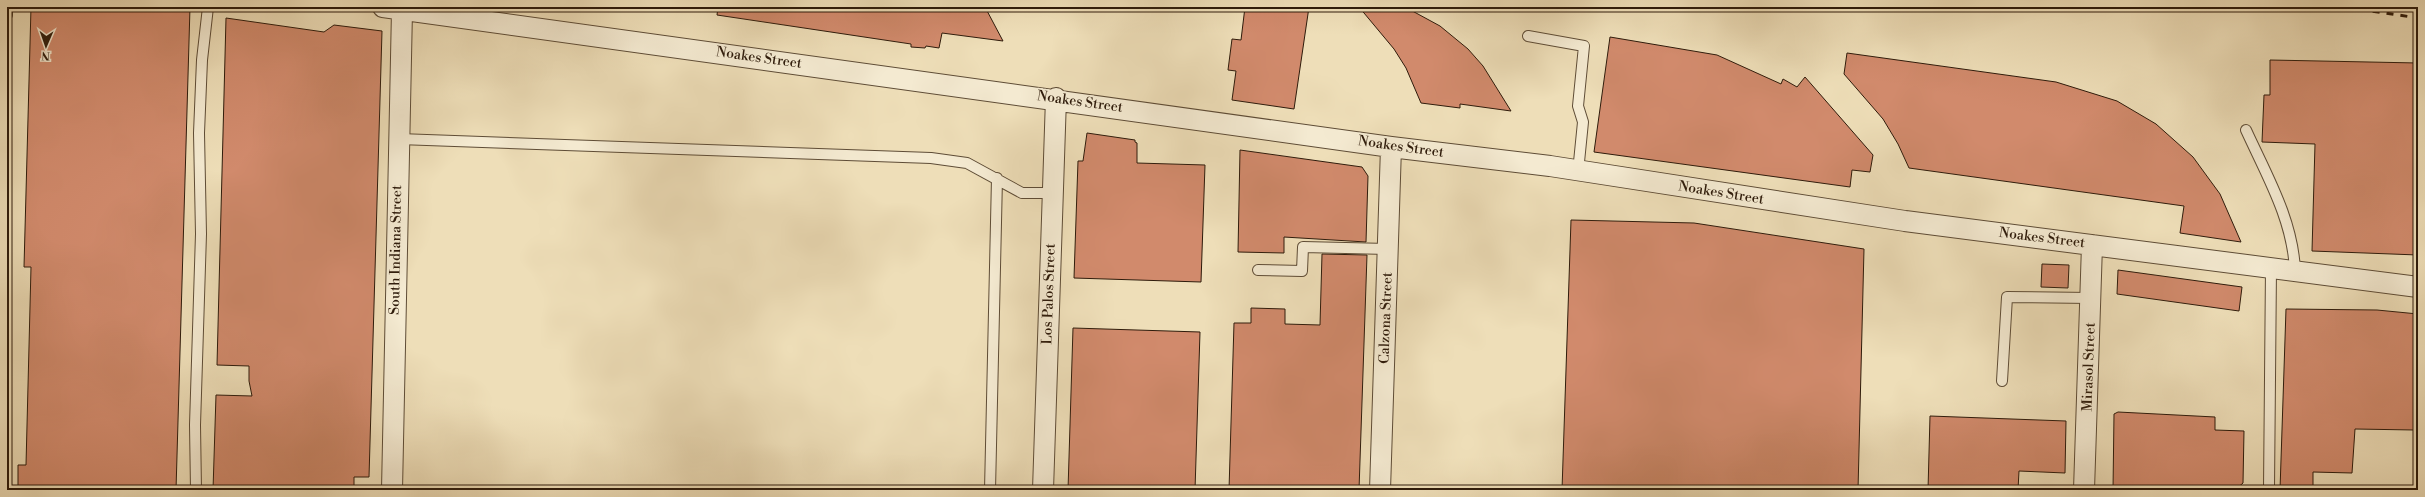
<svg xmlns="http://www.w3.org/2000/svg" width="2425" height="497" viewBox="0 0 2425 497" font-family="'Libre Bodoni',serif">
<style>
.building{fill:#d18a6c;stroke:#2e1b0b}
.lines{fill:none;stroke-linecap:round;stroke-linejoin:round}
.lane-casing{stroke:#5e4c36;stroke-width:12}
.street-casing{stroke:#5e4c36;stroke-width:22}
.lane{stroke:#f4ead1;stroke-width:10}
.street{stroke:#f4ead1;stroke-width:20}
.rail{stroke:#2e1b0b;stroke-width:3;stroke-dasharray:7 7;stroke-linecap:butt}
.labels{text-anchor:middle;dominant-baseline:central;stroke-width:3.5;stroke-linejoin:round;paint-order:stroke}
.street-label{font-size:14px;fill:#2e1b0b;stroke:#f4ead1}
</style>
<rect width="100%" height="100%" fill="#eedeb8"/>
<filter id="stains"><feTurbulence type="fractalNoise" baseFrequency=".005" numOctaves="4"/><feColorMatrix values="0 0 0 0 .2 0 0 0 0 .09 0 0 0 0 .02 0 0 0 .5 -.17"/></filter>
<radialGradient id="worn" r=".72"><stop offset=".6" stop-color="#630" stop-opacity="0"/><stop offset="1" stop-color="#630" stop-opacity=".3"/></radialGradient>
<path class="building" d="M31 7H190L176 490H18V465H26L31 267H24Z
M718 7H985L1003 41 942 33 939 48 926 46 925 48 911 47V44L717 15Z
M1245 7H1309L1294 109 1232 100 1236 71 1228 70 1232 39 1241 40Z
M1359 7H1405L1440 26 1468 49 1483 66 1511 111 1460 104V108L1421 103 1406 68 1394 49Z
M226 18 324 32 334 25 382 31 369 477H354V490H213L216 395 252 396 249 381V366L217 365Z
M1610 37 1717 55 1781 84 1783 79 1797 87 1805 77 1873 155 1870 172 1852 170 1850 187 1594 152Z
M1847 53 2056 82 2117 101 2156 124 2193 157 2220 194 2241 242 2180 233 2184 206 1909 168 1898 144 1883 119 1844 74Z
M2270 60 2418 63V255L2312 251 2315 144 2262 142 2264 95H2270Z
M1087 133 1135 140V142L1137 143V163L1205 165 1201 282 1074 278 1078 161H1083Z
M1240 150 1362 167 1368 176 1366 242 1284 237V253L1238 252Z
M1571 220 1694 223 1864 249 1858 490H1562Z
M1322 254 1367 255 1359 490H1229L1234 323H1251V308L1285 309V324L1320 325Z
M2042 264 2069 265 2068 288 2041 287Z
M2118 270 2242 287 2239 311 2117 294Z
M2286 309 2377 310 2418 314 2417 424H2414V430L2355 429 2352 473 2313 472V488H2300V490H2280Z
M1073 328 1200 332 1195 490H1068Z
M2118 412 2215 417V430L2244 431 2243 483 2235 490H2113L2114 414Z
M1930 416 2066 421 2065 473 2019 471 2018 490H1928Z"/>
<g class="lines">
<g class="lane-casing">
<path id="lane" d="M7 15V7
M1528 36 1584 46 1578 106 1583 122 1578 172
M2246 130C2267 176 2293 220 2295 271
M399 139 931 158 967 163 1022 193H1053
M1258 270 1302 271 1303 247 1388 249
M2002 381 2007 297 2091 298
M2269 488 2271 268
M196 490 195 425 201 234 199 133 202 60 208 7
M990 490 997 178"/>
</g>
<g class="street-casing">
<path id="street" d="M383 7 1391 147 1550 166 1905 221 2418 287
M392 490 402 10
M1043 490 1056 98
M1380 490 1391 147
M2084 490 2092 245"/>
</g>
<use href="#lane" class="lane"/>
<use href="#street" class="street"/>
<path class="rail" d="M2345 7 2418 18"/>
</g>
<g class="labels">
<g class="street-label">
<text transform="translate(759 58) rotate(8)">Noakes Street</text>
<text transform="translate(1080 102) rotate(8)">Noakes Street</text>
<text transform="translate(1401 147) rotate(8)">Noakes Street</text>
<text transform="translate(1721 193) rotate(9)">Noakes Street</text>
<text transform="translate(2042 238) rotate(7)">Noakes Street</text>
<text transform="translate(396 250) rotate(-89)">South Indiana Street</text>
<text transform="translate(1049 294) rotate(-88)">Los Palos Street</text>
<text transform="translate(1386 318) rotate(-88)">Calzona Street</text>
<text transform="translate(2089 367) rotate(-88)">Mirasol Street</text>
</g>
</g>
<rect width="2425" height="497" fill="none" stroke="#eedeb8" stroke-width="24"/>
<rect x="8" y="8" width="2409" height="481" fill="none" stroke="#2e1b0b" stroke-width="2"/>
<rect x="12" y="12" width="2401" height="473" fill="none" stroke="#2e1b0b"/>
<g transform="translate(46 46) rotate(182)" stroke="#f4ead1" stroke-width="3" paint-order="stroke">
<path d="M0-3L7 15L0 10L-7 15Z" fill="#2e1b0b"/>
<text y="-6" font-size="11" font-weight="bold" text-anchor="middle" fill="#2e1b0b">N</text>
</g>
<rect width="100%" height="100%" filter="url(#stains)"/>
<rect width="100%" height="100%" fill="url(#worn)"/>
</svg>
